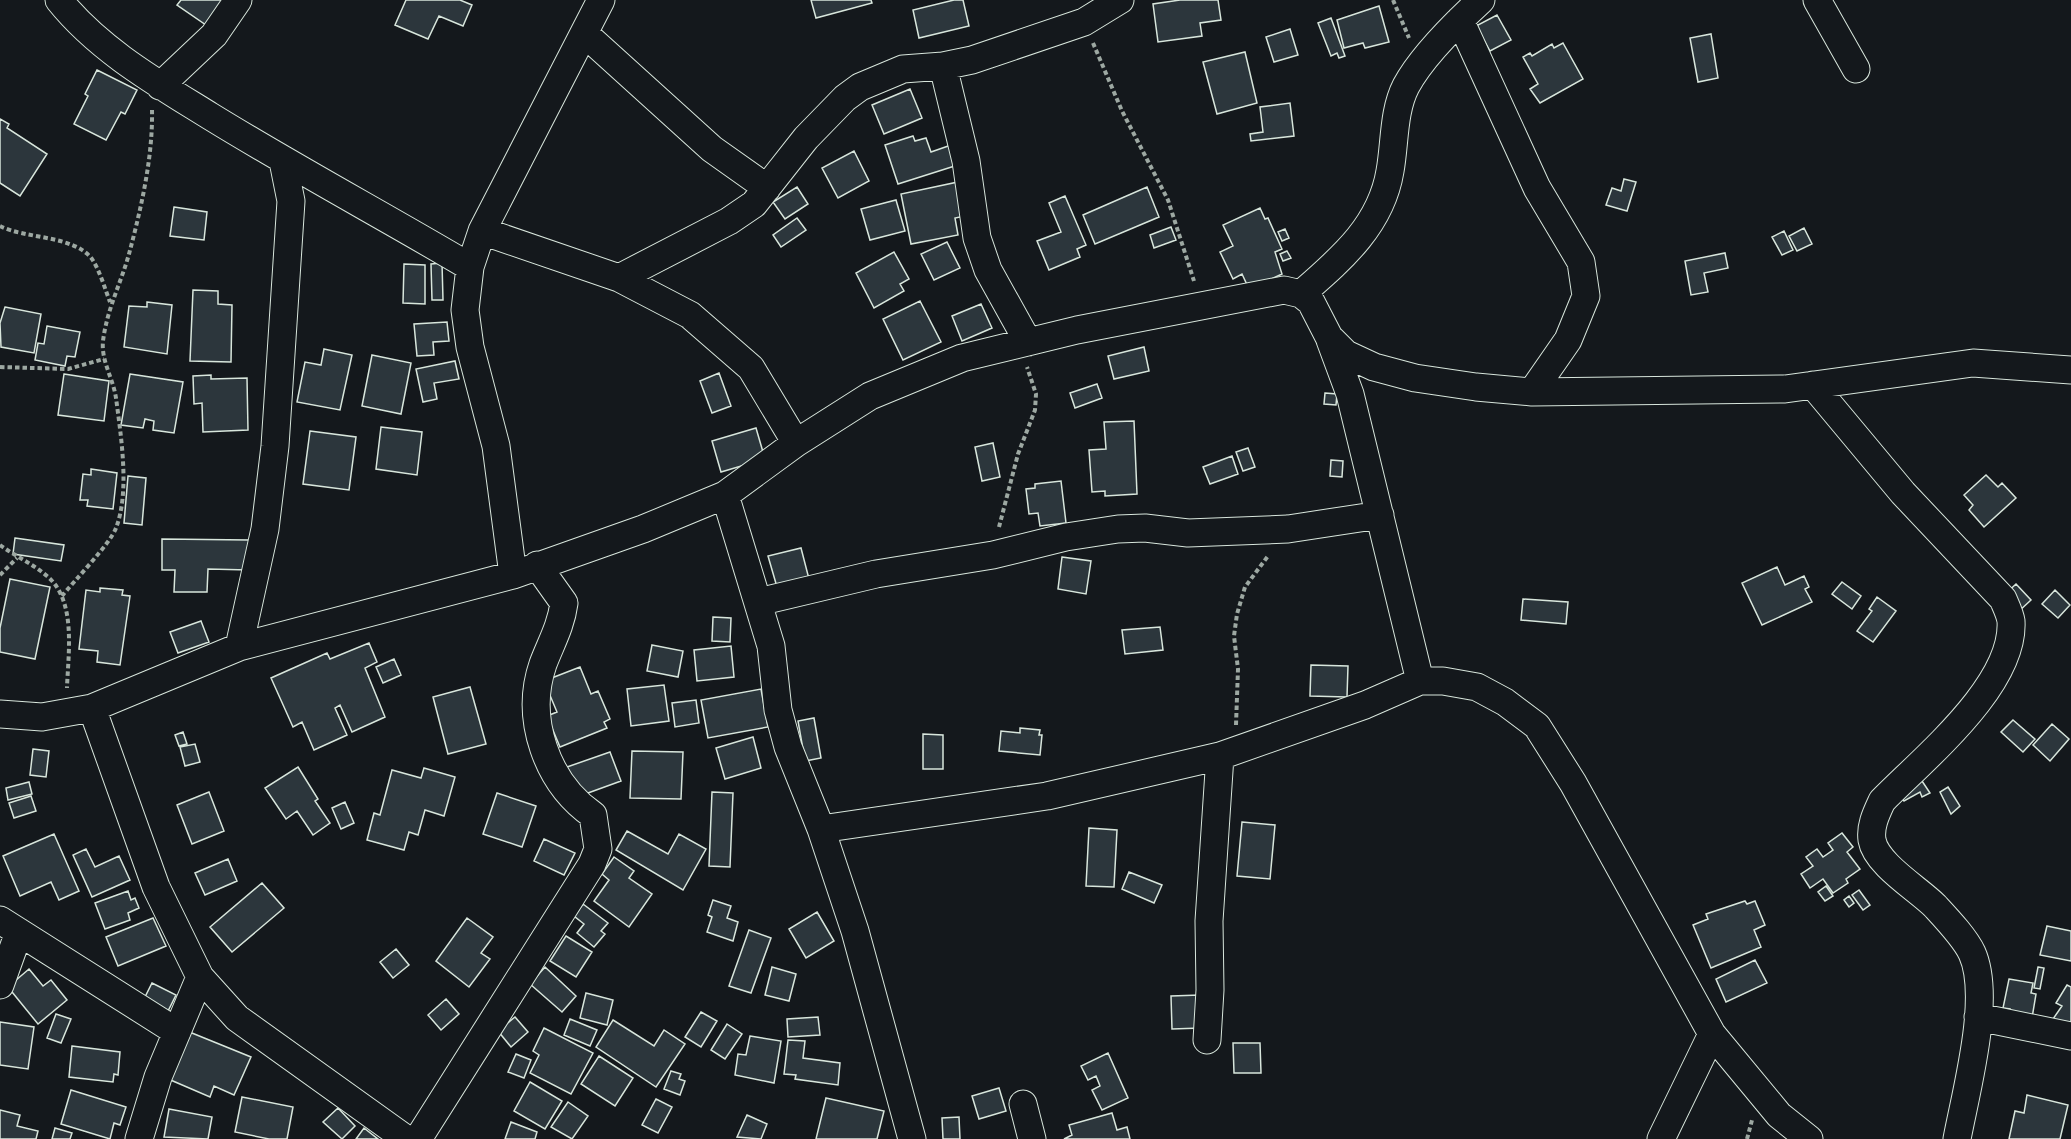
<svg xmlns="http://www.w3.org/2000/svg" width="2071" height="1139" viewBox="0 0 2071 1139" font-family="Arial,sans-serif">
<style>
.building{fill:#2c363c;stroke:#d8e6dc;stroke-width:1.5}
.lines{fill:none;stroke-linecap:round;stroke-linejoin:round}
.minor-casing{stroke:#d8e6dc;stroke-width:29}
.path{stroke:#9da8a2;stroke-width:4;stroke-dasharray:4.5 3;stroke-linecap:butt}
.minor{stroke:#14181c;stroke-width:27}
</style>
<rect width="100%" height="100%" fill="#14181c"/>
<path class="building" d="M181 0H223L206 25 177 5Z
M406 0H460L472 5 463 26 439 16 428 39 395 25Z
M811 0H871L872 3 816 18Z
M954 0H963L969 26 919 38 913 10Z
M1180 0H1218L1221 20 1200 23 1202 36 1158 42 1153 4Z
M1379 6 1389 42 1365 48 1363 43 1344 48 1337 20Z
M1497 15 1511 40 1490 51 1476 26Z
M1331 18 1345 56 1339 58 1337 53 1331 56 1318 23Z
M1290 29 1298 55 1274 62 1266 37Z
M1711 34 1718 78 1698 82 1690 38Z
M1563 43 1583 79 1540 103 1530 89 1538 84 1523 57 1530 53 1532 56 1552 44 1554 48Z
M1245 52 1257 103 1217 114 1203 62Z
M97 70 137 90 125 114 121 112 106 140 74 124 88 96 85 94Z
M910 89 922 118 884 134 872 105Z
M1290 103 1294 136 1251 141 1250 134 1263 132 1260 107Z
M0 119 9 124 7 128 47 154 20 196 0 183Z
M913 136 915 141 926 138 931 152 954 144 961 164 898 184 885 145Z
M854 151 869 181 838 198 822 168Z
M1624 179 1636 182 1627 211 1606 205 1612 188 1621 191Z
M958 182 965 216 955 218 958 235 911 244 901 194Z
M797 187 808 204 785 219 773 202Z
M1147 187 1159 217 1095 244 1083 215Z
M1065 196 1086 245 1077 249 1080 257 1049 270 1037 241 1061 232 1049 203Z
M896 200 905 231 870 240 861 209Z
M174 207 207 212 204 240 170 236Z
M1260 208 1265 219 1268 218 1282 249 1275 252 1282 274 1249 289 1242 274 1233 279 1220 252 1233 246 1223 225Z
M797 218 806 230 781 247 773 235Z
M1171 227 1176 240 1154 248 1150 235Z
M1804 228 1812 244 1797 251 1789 236Z
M1285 229 1289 238 1282 241 1278 232Z
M1784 231 1793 250 1782 255 1772 237Z
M947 242 960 268 934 280 921 254Z
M1287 251 1291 258 1283 261 1280 254Z
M894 252 909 279 900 284 904 291 874 308 856 273Z
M1725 253 1728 268 1704 273 1708 292 1691 295 1685 261Z
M442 263 443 300H432L431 264Z
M404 264 425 265V304L403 303Z
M193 290 218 291V304L232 305 231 362 190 361Z
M920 301 941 342 903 360 883 319Z
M147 302 172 305 167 354 124 347 129 306 147 307Z
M981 304 992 328 962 341 952 316Z
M5 307 41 314 34 353 1 347 0 323Z
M447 322 449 341 433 342 434 355 417 356 414 324Z
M47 326 80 332 75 357 67 356 65 366 35 360 38 343 44 344Z
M1144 347 1149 371 1114 379 1108 356Z
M324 349 352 355 340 410 297 402 305 362 321 365Z
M372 355 411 363 401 414 362 406Z
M455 361 459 379 434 383 437 399 423 402 416 369Z
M719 373 731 406 712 413 700 381Z
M64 374 109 381 104 421 58 415Z
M130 374 183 382 174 433 153 430 154 421 145 419 143 428 121 425Z
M211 375V379L247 378 248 430 203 432 202 403 194 404 193 376Z
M1097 384 1102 398 1075 408 1070 393Z
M1325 393 1337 394 1336 405 1324 404Z
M1134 421 1137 494 1105 496V491L1092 492 1089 450 1106 449 1104 422Z
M381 427 422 432 417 475 376 469Z
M756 428 765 459 721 472 712 441Z
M310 431 356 437 349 490 303 484Z
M993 443 1000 477 982 481 975 447Z
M1248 448 1255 467 1243 471 1236 452Z
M1232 456 1238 474 1210 484 1203 467Z
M1331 460 1343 461 1342 477 1330 476Z
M91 469 117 473 113 509 87 506 88 500H80L83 474 91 475Z
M1986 475 1998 487 2002 483 2016 498 1984 527 1969 510 1973 505 1964 495Z
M128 476 146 478 142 525 124 523Z
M1061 481 1066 523 1040 526 1038 513 1029 514 1026 489 1035 488V484Z
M15 538 64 545 61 561 13 554Z
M162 539 249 540V570L208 569 207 592H174L175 570H162Z
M801 548 809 579 777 587 768 556Z
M1062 557 1091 561 1086 594 1058 589Z
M1777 567 1785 585 1804 576 1809 587 1805 589 1812 602 1762 625 1742 583Z
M10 579 50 587 35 659 0 652V628Z
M1842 582 1861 596 1852 609 1832 594Z
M2016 584 2031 600 2018 612 2003 596Z
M100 588 123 590 122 595 130 596 120 665 97 662 98 651 79 649 86 590 100 592Z
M2055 590 2070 605 2058 618 2042 604Z
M1877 597 1896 611 1873 642 1857 631 1872 611 1869 609Z
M1523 599 1568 602 1566 624 1521 620Z
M713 617 731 618 730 642 712 641Z
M201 621 209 642 178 653 170 632Z
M1160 627 1163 650 1125 654 1122 630Z
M369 643 377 662 365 668 385 717 352 732 340 705 335 708 347 735 314 750 302 722 293 727 271 678 327 653 330 659Z
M652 645 683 651 678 677 647 671Z
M731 646 734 677 697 681 694 650Z
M394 659 401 675 383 683 376 667Z
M1311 665 1348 666 1347 697 1310 696Z
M580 667 591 694 598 691 610 719 604 722 607 728 560 747 547 716 557 712 544 681Z
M664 685 669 721 631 726 627 689Z
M470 687 486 744 448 754 433 697Z
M761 689 768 727 708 738 701 700Z
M696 700 699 723 675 727 672 703Z
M814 718 821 758 805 761 798 721Z
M2013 720 2035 739 2023 752 2001 732Z
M2052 724 2069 739 2050 761 2033 745Z
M1020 728 1040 730 1039 735H1042L1040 755 999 751 1001 731 1020 733Z
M183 732 187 744 179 746 175 735Z
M923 734 943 735V769H923Z
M753 737 761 768 725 779 716 748Z
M195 744 200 762 185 766 180 747Z
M33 749 49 751 46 777 30 775Z
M632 751 683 752 681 799 630 798Z
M610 752 621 781 577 797 567 767Z
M298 767 318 799 315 801 330 823 313 835 297 811 286 819 265 788Z
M424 768 455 777 444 816 425 810 418 835 409 832 404 850 367 840 374 813 380 815 392 770 421 778Z
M1922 781 1930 793 1922 797 1920 792 1904 801 1897 789Z
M29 782 32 794 8 800 6 788Z
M1948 787 1960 806 1951 814 1940 792Z
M209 792 224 831 192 844 177 805Z
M712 792 733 793 730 867 709 866Z
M497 793 536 806 522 847 483 834Z
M31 796 36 811 14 818 9 803Z
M345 802 354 823 341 829 332 808Z
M1242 822 1275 825 1270 879 1237 876Z
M1089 828 1117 830 1114 887 1086 886Z
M627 831 668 854 679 834 706 849 683 890 616 850Z
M1842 833 1853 847 1847 852 1860 869 1846 879 1848 883 1833 893 1823 879 1810 888 1801 874 1813 866 1806 857 1817 849 1823 857 1833 850 1828 843Z
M54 834 79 891 59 900 51 882 20 896 3 856Z
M544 839 575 853 564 875 534 861Z
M86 849 95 867 119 856 130 880 92 897 73 855Z
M614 857 634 871 629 878 652 894 629 927 594 901 609 880 602 874Z
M228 859 237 881 205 895 195 873Z
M1129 872 1162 885 1154 903 1122 889Z
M262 883 284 908 232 952 210 927Z
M1826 886 1833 896 1825 901 1818 892Z
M1859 890 1870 905 1863 910 1852 895Z
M128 891 131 900 135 898 139 908 128 913 130 920 105 929 95 903Z
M1849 896 1854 903 1849 907 1844 900Z
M713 900 731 906 727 918 738 922 733 941 707 932 712 917 708 915Z
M1745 901 1747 904 1755 901 1765 925 1754 930 1761 947 1711 968 1693 925 1708 919 1706 914Z
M583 904 608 923 601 931 605 934 594 947 577 933 584 924 574 916Z
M817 912 834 941 806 958 789 929Z
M153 918 166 946 118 966 106 937Z
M467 918 493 937 481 953 490 959 469 987 436 961Z
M2047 926 2071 931V961L2040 955Z
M749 930 771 938 751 993 729 986Z
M566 936 592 952 576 977 550 961Z
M396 949 409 965 393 978 380 962Z
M1755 960 1767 983 1726 1002 1716 979Z
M545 967 576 996 562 1012 530 984Z
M772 967 796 974 789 1001 765 995Z
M2038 967 2044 968 2040 989 2034 988Z
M29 969 43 986 51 980 67 1000 38 1024 8 987Z
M2009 979 2033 983 2031 993 2036 994 2031 1024 2008 1019 2010 1009 2003 1008Z
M152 983 176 995 166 1015 142 1003Z
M2067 985 2071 987V1030L2053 1019 2062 1006 2056 1003Z
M586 993 613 1000 607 1025 580 1018Z
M1200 995 1201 1028 1172 1029 1171 996Z
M446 999 459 1014 441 1030 428 1015Z
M701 1012 717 1021 701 1047 685 1037Z
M56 1014 71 1019 61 1043 47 1038Z
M515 1017 528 1032 511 1047 498 1031Z
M818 1017 820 1035 788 1037 787 1019Z
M570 1019 597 1030 590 1046 564 1035Z
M613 1020 654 1046 664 1030 685 1044 656 1087 596 1047Z
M0 1022 34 1027 28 1069 0 1065Z
M727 1024 742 1034 725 1059 711 1050Z
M544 1028 593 1053 571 1094 530 1073 539 1055 533 1051Z
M187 1031 251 1057 234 1095 214 1086 210 1097 166 1078Z
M750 1036 781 1041 774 1083 735 1075 738 1054 746 1055Z
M788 1040 805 1041 803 1058 840 1063 838 1085 795 1079 796 1075 784 1074Z
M1233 1043H1260L1261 1073H1234Z
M72 1046 120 1052 118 1075 114 1074 113 1082 69 1077Z
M1108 1053 1128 1098 1102 1110 1092 1090 1100 1086 1096 1076 1088 1080 1081 1066Z
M516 1054 531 1060 524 1078 508 1072Z
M599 1056 633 1078 615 1106 581 1084Z
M671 1071 681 1074 679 1079 685 1081 680 1095 664 1089Z
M530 1082 562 1101 545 1129 514 1111Z
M999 1088 1006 1111 979 1119 972 1096Z
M71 1090 126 1107 120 1125 114 1123 110 1139 61 1124Z
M2027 1095 2068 1105 2060 1139H2009L2015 1111 2024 1113Z
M242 1097 293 1107 287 1139H269L235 1132Z
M826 1098 884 1111 877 1139H816Z
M656 1099 672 1107 658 1133 642 1125Z
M568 1102 588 1116 572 1139 551 1127Z
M338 1108 355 1126 342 1139 323 1122Z
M169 1109 212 1117 208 1139 164 1137Z
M0 1110 20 1115 17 1126 38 1131 36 1139H0Z
M1112 1113 1117 1130 1127 1127 1130 1139H1064L1072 1135 1069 1125Z
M747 1115 767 1124 761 1139 737 1137Z
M959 1117 960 1139H943L942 1118Z
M511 1122 537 1132 535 1139H505Z
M55 1128 72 1133 70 1139H52Z
M364 1128 378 1139H356Z"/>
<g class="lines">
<g class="minor-casing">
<path id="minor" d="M59 0C99 50 157 83 210 116 296 169 384 216 470 267
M1817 0 1856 69
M1460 20 1537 188 1581 262 1586 296 1568 340 1532 392
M585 34 712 149 767 188
M943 66 966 161 977 238 988 270 1028 342
M160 86 214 35 238 0
M482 231 619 278 690 315 751 368 796 443
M619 278 729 221 754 204 806 138 845 98 860 87 903 69 943 66 972 60 1084 22 1120 0
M1301 294C1340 260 1381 226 1390 171 1395 144 1393 111 1406 86 1422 56 1456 23 1481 0
M1330 340 1350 394 1420 681
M1813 385 1903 493 2003 599C2006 606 2010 614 2011 621 2015 685 1924 758 1882 801 1876 814 1870 826 1872 840 1876 864 1918 889 1935 906 1947 919 1965 938 1972 953 1992 997 1966 1091 1957 1139
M725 495 771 646 778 710 788 747 821 829 855 931 912 1139
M513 575 496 446 470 347 465 310 470 267 482 231 601 0
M758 602 876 574 993 555 1066 537 1118 529 1145 528 1188 533 1288 529 1380 515
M239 647 265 529 275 446 291 201 283 161
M92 708 156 887 200 977 237 1018 406 1139
M0 714 42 717 92 708 239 647 513 575 643 529 725 495 796 443 870 396 962 358 1077 330 1284 290 1301 294 1311 302 1329 337 1346 354 1374 367 1415 378 1476 387 1532 392 1785 389 1973 363 2071 370
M821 829 1047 796 1220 756 1365 705 1420 681H1443L1477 687 1505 702 1537 726 1573 783 1712 1034 1779 1115 1809 1139
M0 920 177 1032
M0 985 19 932
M1978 1017 2071 1036
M1207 1040 1210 990 1209 921 1220 756
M1023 1104 1032 1139
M139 1139 158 1077 200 977
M418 1139 592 864 598 849 593 815C547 783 524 719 543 664 551 643 561 626 564 603L537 565
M1661 1139 1712 1034"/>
</g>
<path class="path" d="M1393 0 1409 38
M1093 43 1122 111 1168 200 1194 281
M0 226C25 239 74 235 92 259 100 271 105 289 110 302
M0 367 68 369 104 359
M999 527 1018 454 1035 410 1036 394 1027 367
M0 545C15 556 33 564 47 576 77 601 68 654 67 688
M0 575 17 558
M62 596C74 581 110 544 116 528 130 492 121 436 116 398 113 378 101 361 103 341 107 309 121 283 129 254 141 209 153 157 152 110
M1236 725 1238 669 1234 636 1237 614 1245 587 1268 556
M1747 1139 1752 1120"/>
<use href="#minor" class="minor"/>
</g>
</svg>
